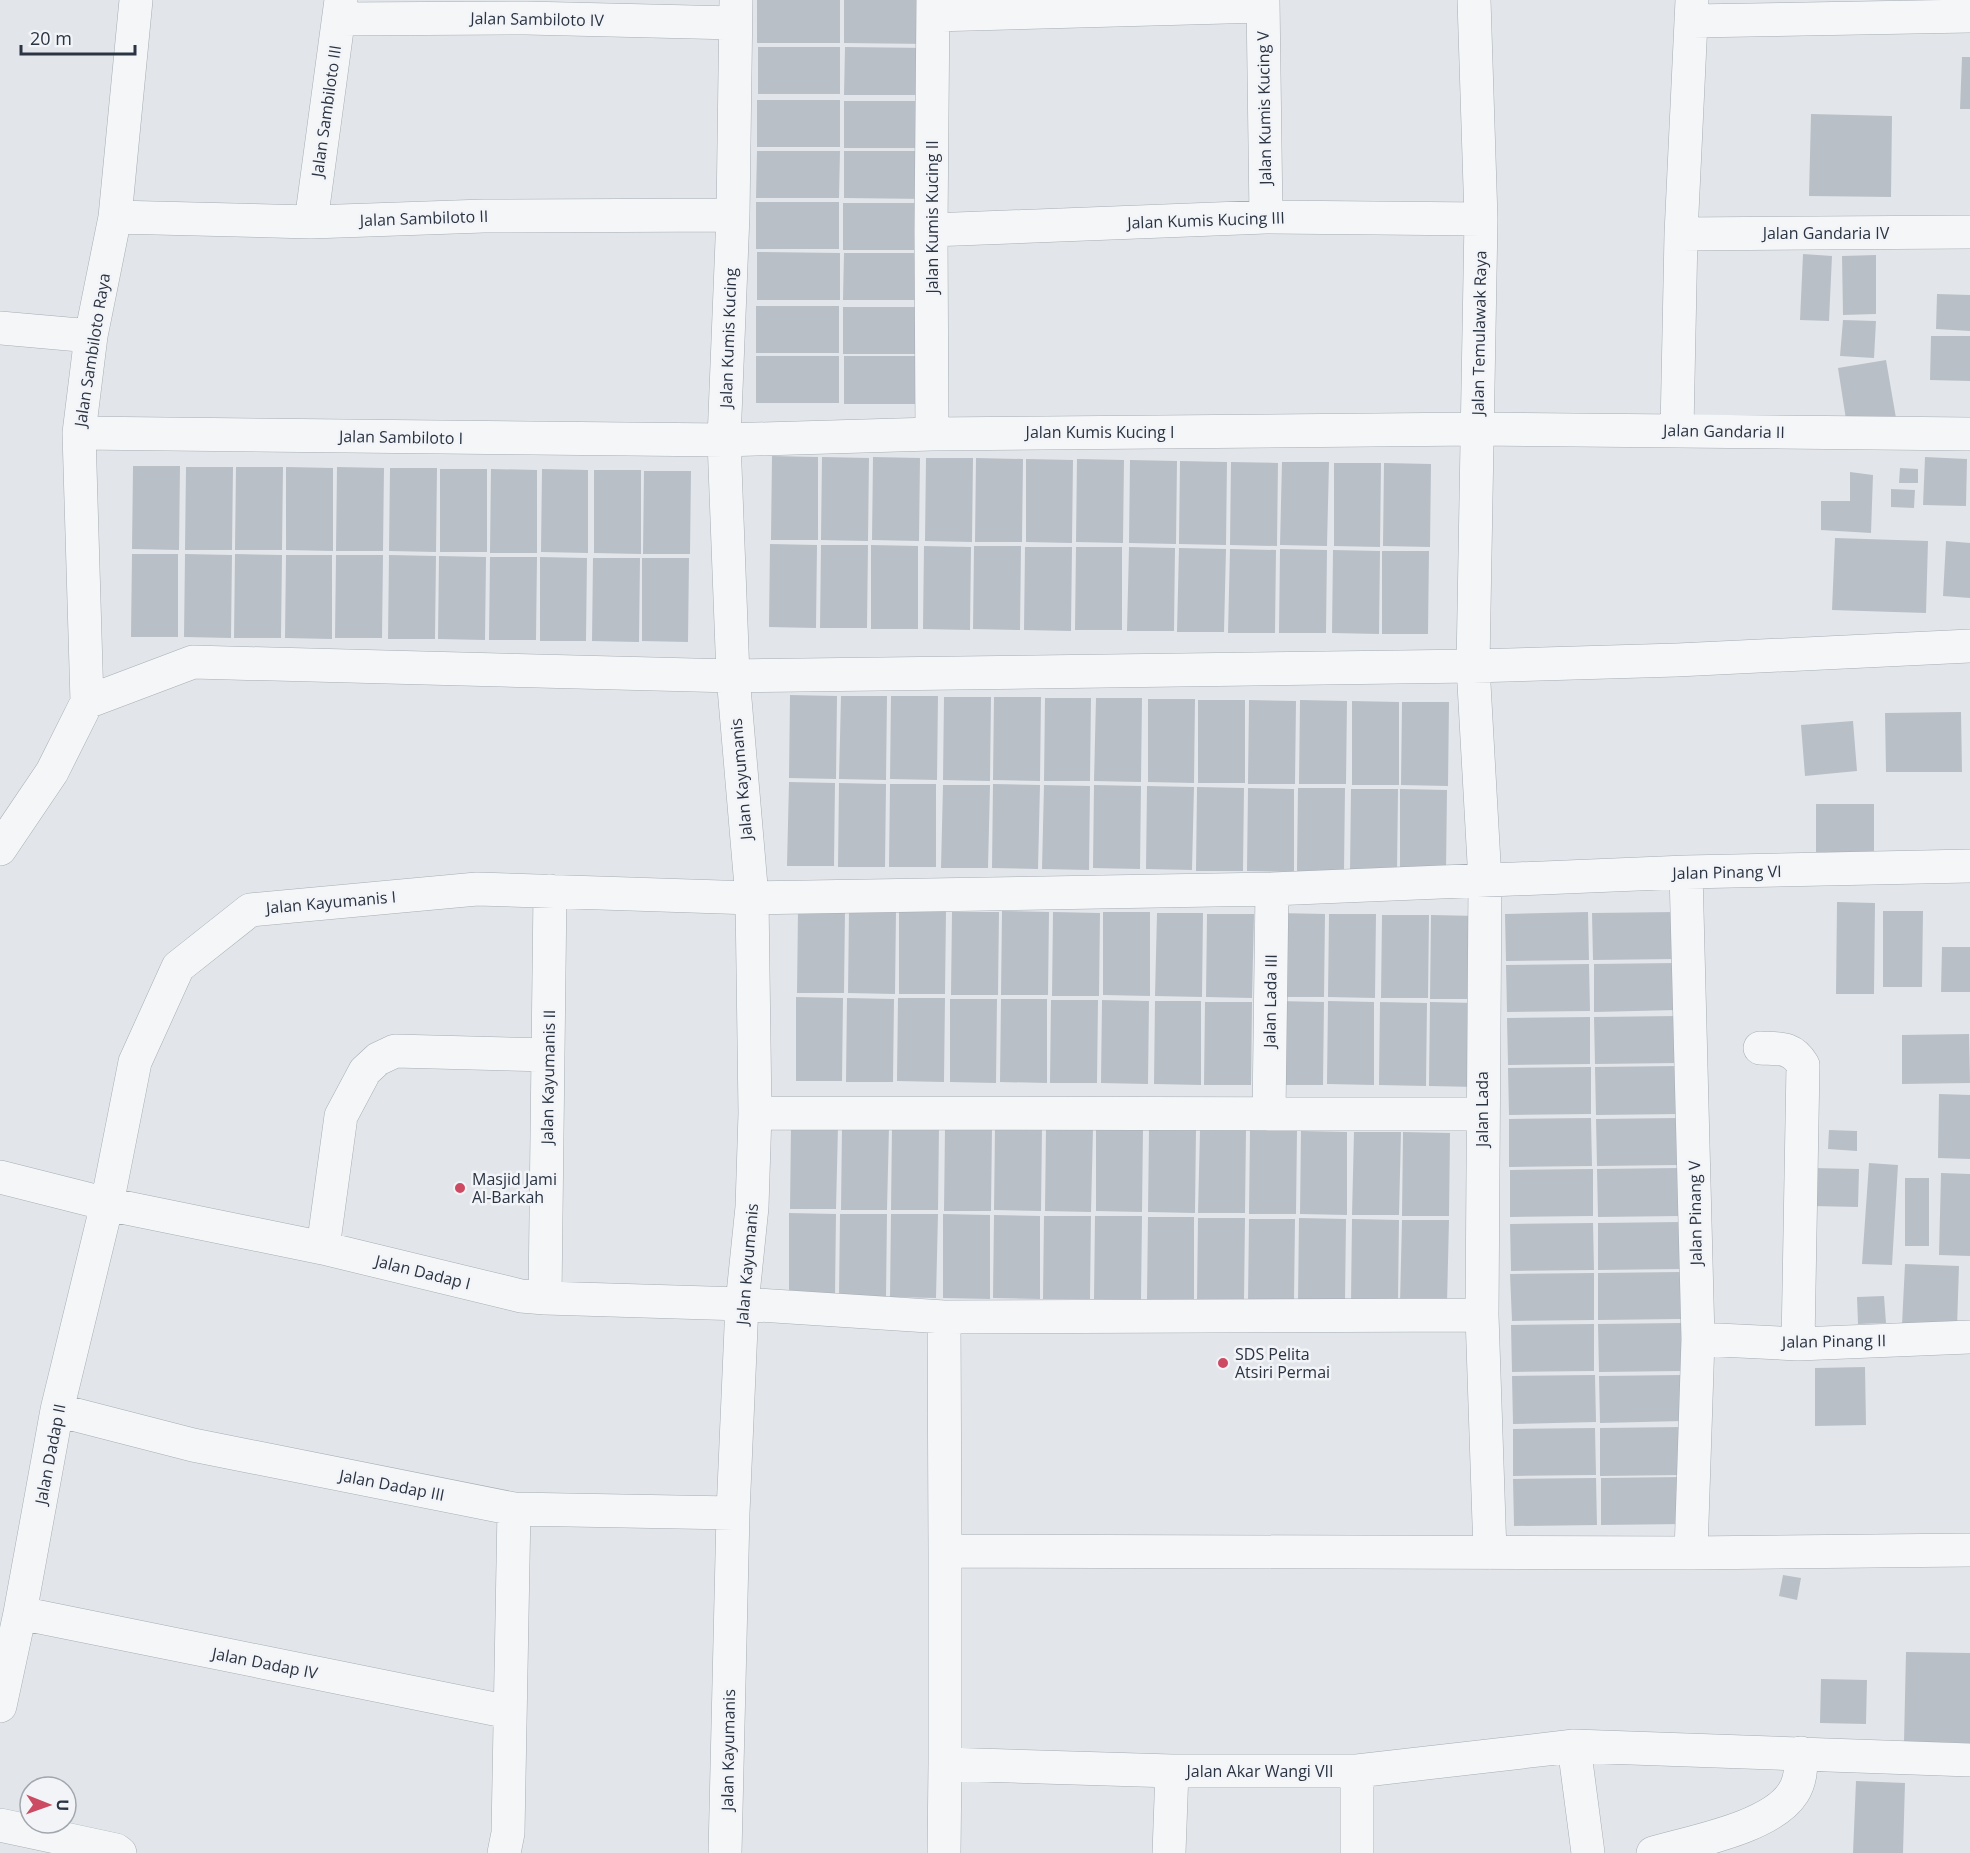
<svg xmlns="http://www.w3.org/2000/svg" width="1970" height="1853" viewBox="0 0 1970 1853" font-family="'Open Sans',sans-serif">
<style>
.building{fill:#b9bfc7}
.lines{fill:none;stroke-linecap:round;stroke-linejoin:round}
.minor-casing{stroke:#a7adb4;stroke-width:34}
.minor{stroke:#f5f6f8;stroke-width:33}
.poi-dot{fill:#cc4b62;stroke:#f2f4f8;stroke-width:2}
.labels{text-anchor:middle;dominant-baseline:central;stroke-width:5;stroke-linejoin:round;paint-order:stroke}
.street-label{font-size:16px;fill:#2a3442;stroke:#f2f4f8}
.poi-label{font-size:16px;fill:#2a3442;stroke:#f2f4f8;text-anchor:start}
</style>
<rect width="100%" height="100%" fill="#e2e6ea"/>
<path class="building" d="M757 0H840V43H757Z
M844 0H927V44L844 43Z
M758 47H840V94H758Z
M845 47 928 48V95H844Z
M1962 57H1970V109H1960Z
M757 100H840V147H757Z
M844 101H927V148H844Z
M1811 114 1892 116 1891 197 1809 196Z
M757 151H840L839 198H756Z
M844 151H927L926 199 844 198Z
M756 202H839V249H756Z
M843 203H926V250H843Z
M757 252 840 253V300H757Z
M844 253H927L926 300H843Z
M1803 254 1832 256 1829 321 1800 320Z
M1876 255V314L1843 315 1842 256Z
M1937 294 1970 295V331L1936 329Z
M756 306H839V353H756Z
M843 307H926V354H843Z
M1843 320 1876 321 1874 358 1840 356Z
M1931 336H1970V381L1930 380Z
M756 356H839V403H756Z
M844 356H926V404H844Z
M1886 360 1896 418 1847 426 1838 368Z
M772 456 818 457V540H771Z
M822 457 869 458 868 541 821 540Z
M873 457 920 458 919 541 872 540Z
M1925 457 1967 459 1966 506 1923 505Z
M926 458H973L972 542 925 541Z
M976 458 1023 459 1022 542H975Z
M1026 459 1073 460 1072 543 1026 542Z
M1077 459 1124 460 1123 543 1076 542Z
M1130 460 1177 461 1176 544 1129 543Z
M1180 461 1227 462 1226 545 1179 544Z
M1231 462 1278 463 1277 546 1230 545Z
M1282 462H1329L1327 546 1280 545Z
M1334 463H1381L1380 547 1334 546Z
M1384 463 1431 464 1430 547 1383 546Z
M133 466H180L179 550 132 549Z
M186 467H233L232 550H185Z
M236 467H283L282 550H235Z
M286 467 333 468V551L286 550Z
M337 467 384 468 383 551H336Z
M390 468H437L436 552 389 551Z
M1900 468 1918 469V483H1899Z
M440 469H487V552H440Z
M491 469 537 470V553H490Z
M542 469 588 470V553L541 552Z
M594 470H641V554L594 553Z
M644 471H691L690 554H643Z
M1850 472 1873 475 1871 533 1821 530V501H1850Z
M1891 489 1915 490 1914 508 1891 507Z
M1835 538 1928 541 1926 613 1832 610Z
M1946 541 1970 543V598L1943 596Z
M770 544 817 545 816 628 769 627Z
M821 545H868L867 628H820Z
M871 545 918 546V629H871Z
M924 546 971 547 970 630 923 629Z
M974 546H1021L1020 630 973 629Z
M1025 547H1072L1071 631 1024 630Z
M1076 547H1122V630H1075Z
M1129 547 1175 548 1174 631H1127Z
M1179 548 1226 549 1224 632H1177Z
M1230 549 1276 550 1275 633H1228Z
M1280 549 1327 550 1326 633H1279Z
M1333 550 1380 551 1379 634 1332 633Z
M1382 551H1429L1428 634H1382Z
M132 554H178V637H131Z
M185 554 232 555 231 638 184 637Z
M235 554 282 555 281 638H234Z
M286 555H332V639L285 638Z
M336 555H383L382 638H335Z
M389 555 436 556 435 639H388Z
M439 556 486 557 485 640 438 639Z
M490 557H537L536 640H489Z
M540 557 587 558 586 641H540Z
M593 558H640L639 642 592 641Z
M642 558H689L688 642 642 641Z
M790 695 837 696 836 779 789 778Z
M841 696H887L886 780 839 779Z
M891 696H938L937 780 890 779Z
M944 697H991L990 781 943 780Z
M994 697H1041L1040 781 993 780Z
M1045 698H1091L1090 781H1044Z
M1096 698H1142L1141 782 1094 781Z
M1148 699H1195L1194 783 1148 782Z
M1198 700H1245V783H1198Z
M1249 700 1296 701 1295 784H1248Z
M1300 700 1347 701 1346 784H1299Z
M1352 701 1399 702V785H1352Z
M1402 702H1449L1448 786 1401 785Z
M1961 712 1962 772H1886L1885 713Z
M1853 721 1857 771 1805 776 1801 725Z
M789 782 835 783 834 866H787Z
M839 783 886 784 885 867H838Z
M890 784H936V867H889Z
M993 784 1040 785 1038 869 992 868Z
M943 785H990L988 868H941Z
M1044 785 1090 786 1089 870 1042 869Z
M1094 785 1141 786 1140 869 1093 868Z
M1147 786 1194 787 1192 870 1146 869Z
M1197 787 1244 788 1243 871H1196Z
M1248 788 1294 789V872L1247 871Z
M1298 788H1345L1344 872 1297 871Z
M1351 789H1398L1397 873 1350 872Z
M1400 789 1447 790 1446 873H1400Z
M1816 804H1874V852H1816Z
M1837 902 1875 903 1874 994H1836Z
M798 909 845 910 844 993H797Z
M849 910 896 911 895 994 848 993Z
M899 911H946L945 994H899Z
M1002 911 1049 912 1048 995H1001Z
M1883 911H1923L1922 987H1883Z
M952 912H999L998 995H951Z
M1053 912 1100 913 1099 996H1052Z
M1103 912H1150V996L1103 995Z
M1588 912 1589 960 1506 961 1505 914Z
M1675 912 1676 959 1593 960 1592 913Z
M1157 913H1203L1202 997 1155 996Z
M1278 913 1325 914 1324 997H1278Z
M1207 914H1254L1252 998 1206 997Z
M1329 914H1376L1375 998 1328 997Z
M1382 915H1429L1428 998H1381Z
M1431 915 1478 916 1477 999H1430Z
M1942 947H1970V992H1941Z
M1676 963 1677 1010 1594 1012V964Z
M1589 964 1590 1011 1507 1012 1506 965Z
M796 997 843 998 842 1081H796Z
M847 998 894 999 893 1082H846Z
M898 998H945L944 1082 897 1081Z
M950 999H997L996 1083 950 1082Z
M1001 999H1047V1083L1000 1082Z
M1051 1000H1098L1097 1083H1050Z
M1102 1000 1149 1001 1148 1084 1101 1083Z
M1155 1001H1201V1085L1154 1084Z
M1277 1001 1324 1002 1323 1085H1276Z
M1328 1001 1374 1002V1085L1327 1084Z
M1205 1002H1252L1251 1085H1204Z
M1380 1002 1427 1003 1426 1086 1379 1085Z
M1430 1002 1476 1003V1087L1429 1086Z
M1677 1016 1678 1063 1595 1064 1594 1017Z
M1590 1017V1064L1508 1065 1507 1018Z
M1969 1034 1970 1083 1902 1084V1035Z
M1678 1066 1679 1114 1596 1115 1595 1067Z
M1591 1067V1114L1509 1115 1508 1068Z
M1939 1094 1970 1095V1159L1938 1158Z
M1591 1118 1592 1166 1509 1167V1119Z
M1679 1118V1165L1597 1166 1596 1119Z
M791 1126H838L836 1209H790Z
M842 1126 889 1127 887 1210H841Z
M892 1126 939 1127 938 1210H891Z
M945 1127 992 1128 991 1211H944Z
M995 1127H1042L1041 1211 994 1210Z
M1046 1128H1093L1091 1212 1045 1211Z
M1096 1128 1143 1129 1142 1212 1096 1211Z
M1149 1129H1196L1195 1213 1148 1212Z
M1200 1130H1246L1245 1213H1198Z
M1250 1130 1297 1131 1296 1214H1249Z
M1829 1130 1857 1131V1151L1828 1149Z
M1301 1131 1347 1132V1215L1300 1214Z
M1354 1132H1401L1399 1215H1352Z
M1403 1132 1450 1133 1449 1216H1402Z
M1869 1163 1898 1165 1892 1265 1862 1264Z
M1680 1168V1216L1598 1217 1597 1169Z
M1813 1168 1859 1169 1858 1207 1812 1206Z
M1593 1169V1216L1510 1217V1170Z
M1941 1173 1970 1174V1256L1939 1255Z
M1905 1178H1929V1246H1905Z
M789 1213 836 1214 835 1297 789 1296Z
M840 1214H887L886 1298 839 1297Z
M891 1214H938L936 1298 890 1297Z
M943 1214 990 1215V1299L943 1298Z
M994 1215 1040 1216V1299L993 1298Z
M1044 1216H1091L1090 1299H1043Z
M1095 1216H1142L1141 1300 1094 1299Z
M1148 1217H1194V1301L1147 1300Z
M1198 1218H1245L1244 1302 1197 1301Z
M1299 1218 1346 1219 1345 1302H1298Z
M1249 1219H1295L1294 1302H1248Z
M1352 1219 1399 1220 1398 1303H1351Z
M1402 1220H1449L1447 1304 1400 1303Z
M1680 1222 1681 1269 1598 1270V1223Z
M1593 1223 1594 1270 1511 1271 1510 1224Z
M1905 1264 1959 1266 1957 1328 1902 1325Z
M1680 1272 1681 1319 1598 1320V1273Z
M1594 1273V1320L1512 1321 1510 1274Z
M1884 1296 1886 1323 1858 1324 1857 1297Z
M1681 1323 1682 1371 1599 1372 1598 1324Z
M1594 1324V1371L1512 1372 1511 1325Z
M1865 1367 1866 1425 1815 1426V1368Z
M1595 1375 1596 1422 1513 1424 1512 1376Z
M1682 1375 1683 1421 1600 1423 1599 1376Z
M1683 1427V1475L1600 1476V1428Z
M1595 1428 1596 1475 1513 1476V1429Z
M1683 1477 1684 1524 1601 1525V1478Z
M1596 1478 1597 1525 1514 1526 1513 1479Z
M1783 1575 1801 1578 1797 1600 1779 1596Z
M1906 1652 1970 1653V1743L1904 1742Z
M1821 1679 1867 1680 1866 1724 1820 1723Z
M1856 1781 1905 1783 1903 1853H1853Z"/>
<g class="lines">
<g class="minor-casing">
<path id="minor" d="M1263 0 1266 217
M1474 0 1481 219 1473 666 1485 881 1482 1315 1490 1553
M933 15 1263 6
M339 19 526 18 735 23
M1693 21 1970 16
M115 217 311 222 484 216 733 215
M311 222 341 0
M931 230 1266 217 1481 219
M1681 234 1970 232
M0 328 91 336
M1677 430 1681 234 1692 0
M79 433 724 440 932 434 1477 429 1970 434
M932 434 931 230 933 0
M87 702 79 433 91 336 115 217 136 0
M0 849 52 772 87 702 193 662 733 676 1473 666 1677 660 1970 646
M1686 872 1698 1339 1691 1553
M1760 1048C1779 1049 1792 1046 1803 1065L1798 1344
M755 1113 1482 1114
M1269 1114 1272 889
M0 1177 107 1204 323 1248 521 1296 545 1298 742 1304 944 1317 1482 1315
M323 1248 341 1116 365 1071 378 1059 395 1051 548 1055
M545 1298 550 891
M944 1317 945 1551
M1698 1339 1798 1344 1970 1337
M57 1410 193 1445 514 1509 733 1513
M20 1613 509 1712
M0 1706 20 1613 57 1410 107 1204 135 1062 178 967 250 910 477 889 752 898 1272 889 1686 872 1970 866
M1574 1746 1588 1853
M945 1764V1551L1691 1553 1970 1550
M1357 1771V1853
M0 1825 116 1850 120 1853
M504 1853 508 1833 514 1509
M725 1853 733 1513 742 1304 752 1207 755 1113 752 898 733 676 724 440 733 215 736 0
M944 1853 945 1764 1172 1771H1357L1574 1746 1970 1760
M1169 1853 1172 1771
M1653 1853C1690 1842 1771 1828 1793 1793 1801 1781 1801 1767 1801 1753"/>
</g>
<use href="#minor" class="minor"/>
</g>
<g class="poi-dot">
<circle cx="460" cy="1188" r="6"/>
<circle cx="1223" cy="1363" r="6"/>
</g>
<g class="labels">
<g class="street-label">
<text transform="translate(537 19) rotate(1)">Jalan Sambiloto IV</text>
<text transform="translate(1264 108) rotate(-91)">Jalan Kumis Kucing V</text>
<text transform="translate(326 111) rotate(-82)">Jalan Sambiloto III</text>
<text transform="translate(932 217) rotate(-90)">Jalan Kumis Kucing II</text>
<text transform="translate(424 218) rotate(-2)">Jalan Sambiloto II</text>
<text transform="translate(1206 220) rotate(-2)">Jalan Kumis Kucing III</text>
<text x="1826" y="233">Jalan Gandaria IV</text>
<text transform="translate(1479 333) rotate(-89)">Jalan Temulawak Raya</text>
<text transform="translate(728 338) rotate(-88)">Jalan Kumis Kucing</text>
<text transform="translate(92 350) rotate(-81)">Jalan Sambiloto Raya</text>
<text transform="translate(1724 431) rotate(1)">Jalan Gandaria II</text>
<text x="1100" y="432">Jalan Kumis Kucing I</text>
<text transform="translate(401 437) rotate(1)">Jalan Sambiloto I</text>
<text transform="translate(741 779) rotate(-95)">Jalan Kayumanis</text>
<text transform="translate(1727 872) rotate(-1)">Jalan Pinang VI</text>
<text transform="translate(331 902) rotate(-5)">Jalan Kayumanis I</text>
<text transform="translate(1270 1001) rotate(-89)">Jalan Lada III</text>
<text transform="translate(548 1077) rotate(-89)">Jalan Kayumanis II</text>
<text transform="translate(1482 1109) rotate(-90)">Jalan Lada</text>
<text transform="translate(1695 1213) rotate(-91)">Jalan Pinang V</text>
<text transform="translate(747 1264) rotate(-85)">Jalan Kayumanis</text>
<text transform="translate(423 1272) rotate(14)">Jalan Dadap I</text>
<text transform="translate(1834 1341) rotate(-1)">Jalan Pinang II</text>
<text transform="translate(50 1454) rotate(-79)">Jalan Dadap II</text>
<text transform="translate(392 1485) rotate(11)">Jalan Dadap III</text>
<text transform="translate(265 1663) rotate(11)">Jalan Dadap IV</text>
<text transform="translate(728 1750) rotate(-89)">Jalan Kayumanis</text>
<text x="1260" y="1771">Jalan Akar Wangi VII</text>
</g>
<g class="poi-label">
<text x="472" y="1179">Masjid Jami<tspan x="472" dy="18">Al-Barkah</tspan></text>
<text x="1235" y="1354">SDS Pelita<tspan x="1235" dy="18">Atsiri Permai</tspan></text>
</g>
</g>
<g transform="translate(48 1805) rotate(91)"><circle r="28" fill="#f2f4f8" stroke="#a2a7af" stroke-width="1.5"/>
<path d="M0-4.5L10 22L0 15L-10 22Z" fill="#cc4b62"/>
<text y="-9" font-size="16" font-weight="bold" text-anchor="middle" fill="#2a3442">U</text>
</g>
<path d="M21 45v9h114v-9" fill="none" stroke="#2a3442" stroke-width="3"/>
<text x="30" y="45" font-size="18" fill="#2a3442" stroke="#f2f4f8" stroke-width="4.5" paint-order="stroke">20 m</text>
</svg>
